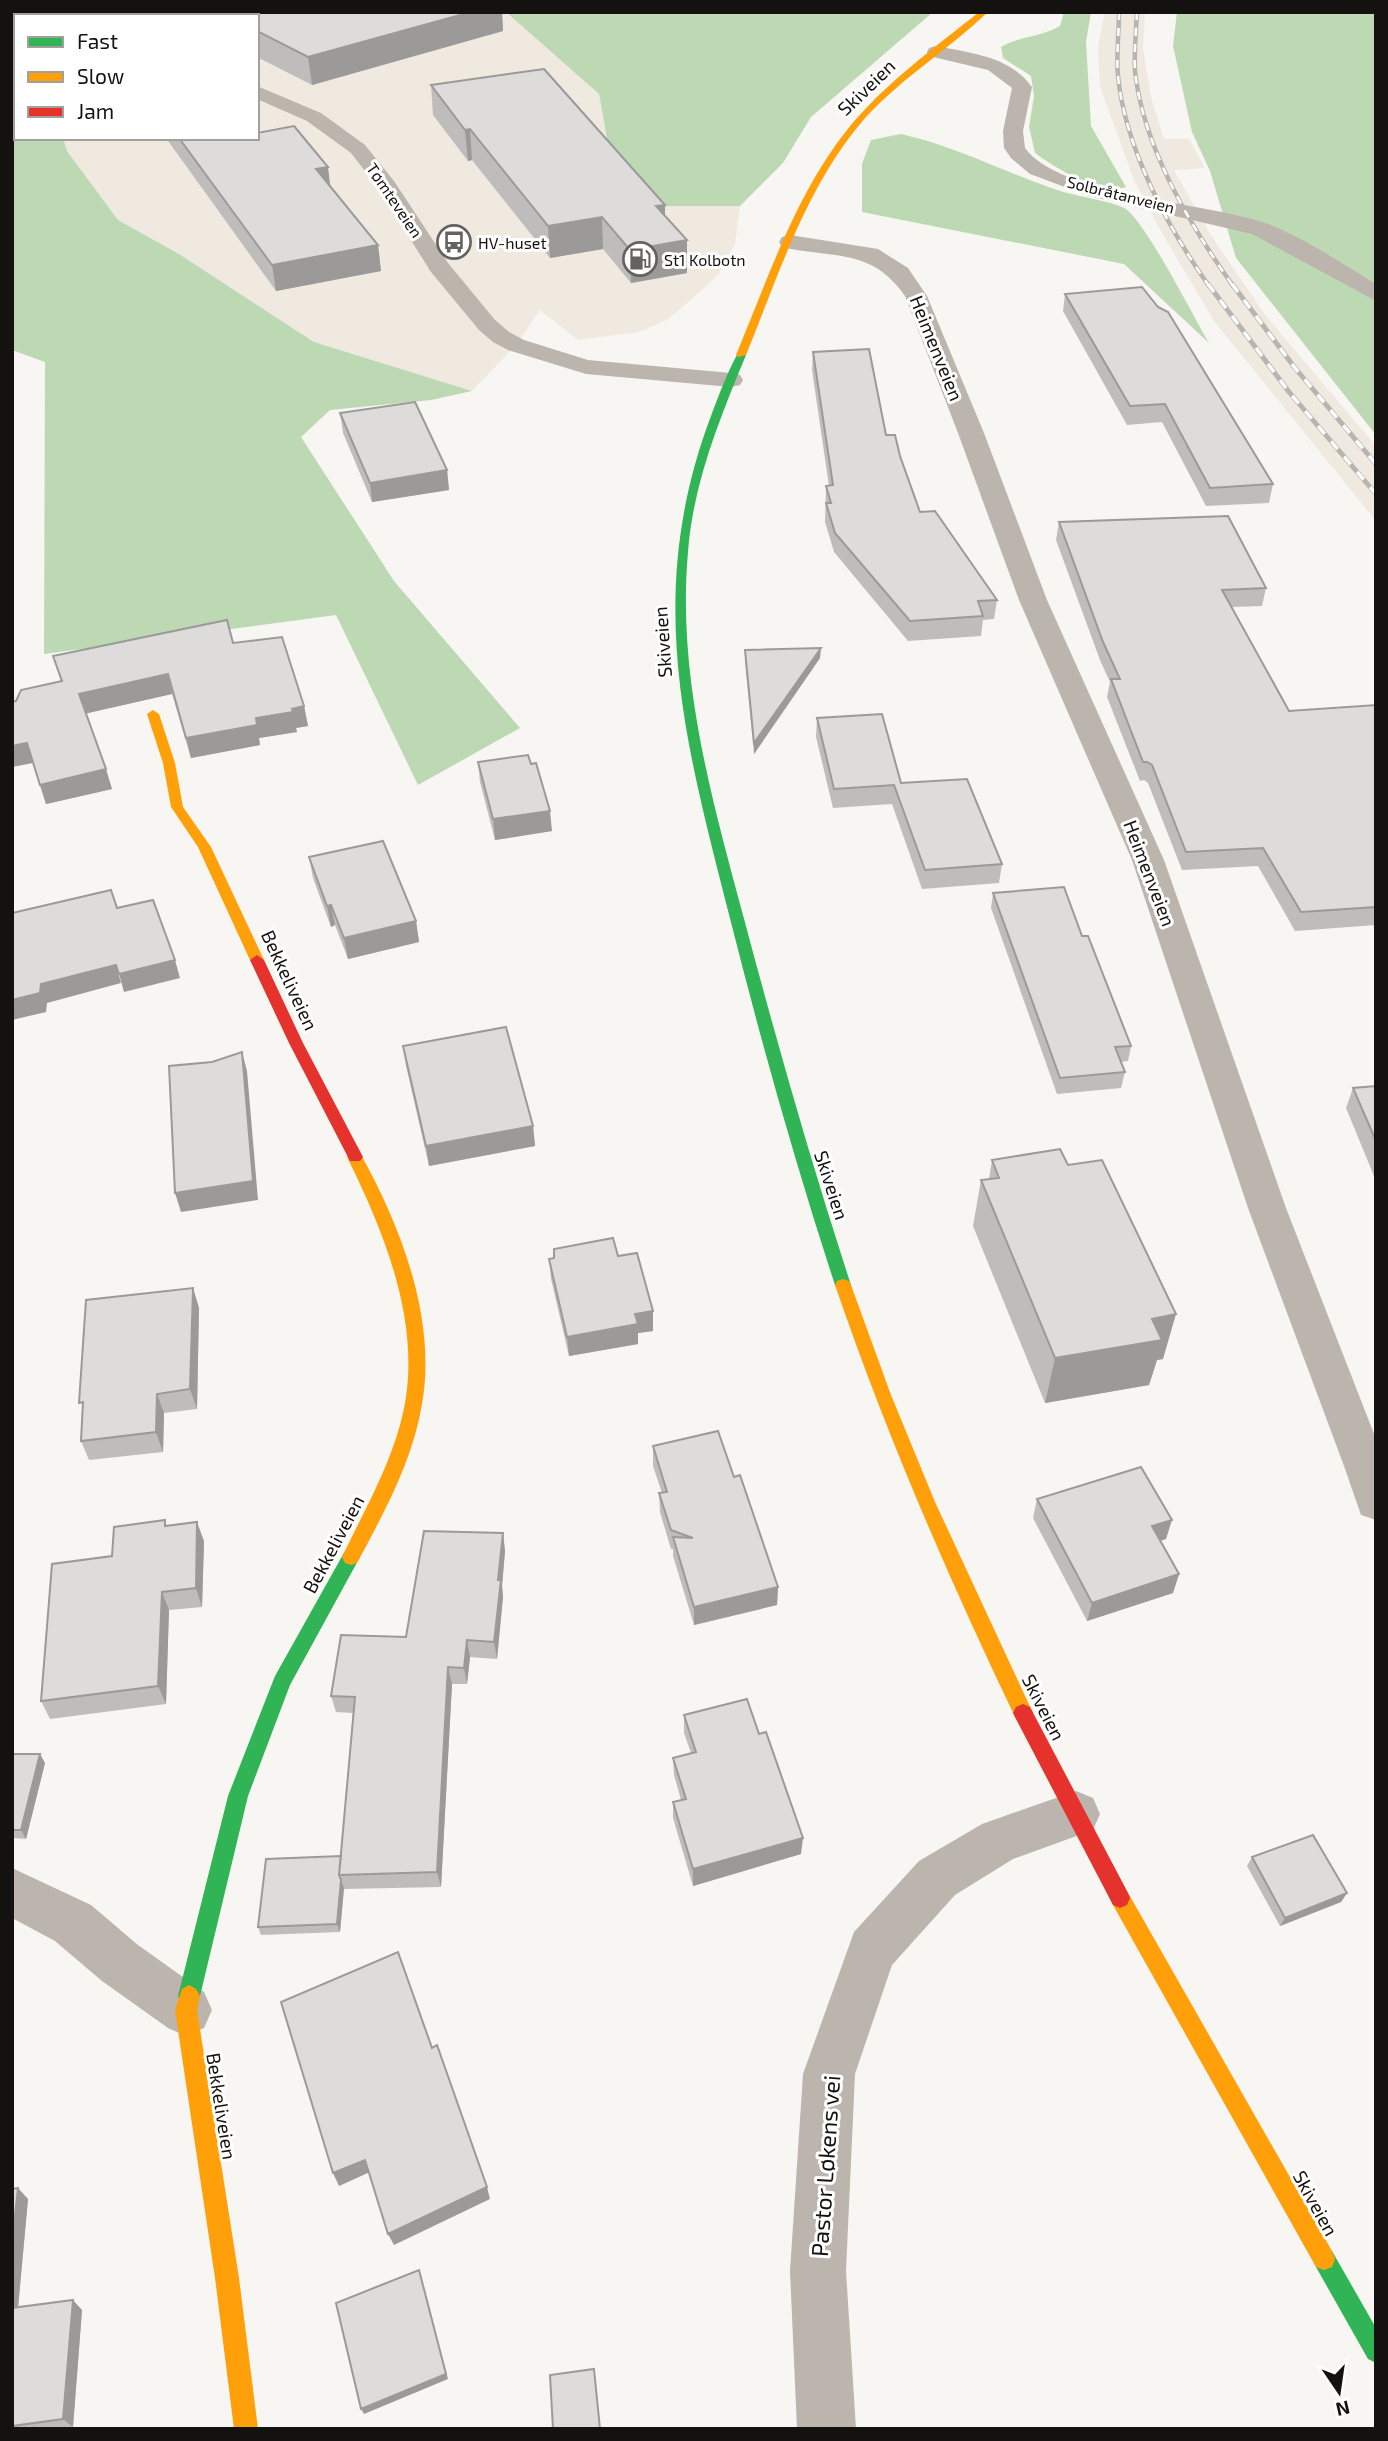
<svg xmlns="http://www.w3.org/2000/svg" width="1388" height="2441" viewBox="0 0 1388 2441" font-family="'Exo 2',sans-serif">
<style>
.built{fill:#efe9e0}
.forest{fill:#bdd9b4}
.lines{fill:none;stroke-linecap:round;stroke-linejoin:round}
.street{fill:#bcb5ad;fill-rule:evenodd}
.fast{fill:#30b455;fill-rule:evenodd}
.slow{fill:#ff9f0a;fill-rule:evenodd}
.jam{fill:#e5322d;fill-rule:evenodd}
.rail-far1-casing{stroke:#b8b5b0;stroke-width:4.5}
.rail-casing{stroke:#b8b5b0;stroke-width:5}
.rail-far1{stroke:#fff;stroke-width:2.5;stroke-dasharray:8;stroke-linecap:butt}
.rail{stroke:#fff;stroke-width:3.5;stroke-dasharray:10;stroke-linecap:butt}
.wall{fill:#bfbdbc}
.shaded-wall{fill:#9b9a99}
.building{fill:#dedcdb;stroke:#9b9a99;stroke-width:2}
.labels{text-anchor:middle;dominant-baseline:central;stroke-width:6;stroke-linejoin:round;paint-order:stroke}
.far-street-label{font-size:16px;fill:#131210;stroke:#fff}
.far-poi-label{font-size:16px;fill:#131210;stroke:#fff;text-anchor:start}
.street-label{font-size:19px;fill:#131210;stroke:#fff}
.near-street-label{font-size:23px;fill:#131210;stroke:#fff}
</style>
<rect width="100%" height="100%" fill="#f8f6f3"/>
<path class="built" d="M12 12H506L599 94 620 211 670 206H740L735 244 718 275 701 291 667 320 639 332 578 340 540 310 516 345 472 391 314 342 179 254 118 220 67 151 63 138H257V16H16V48L12 46Z
M1105 12H1145L1143 50 1151 97 1164 139H1189L1205 168 1174 170 1210 234 1266 316 1376 446V521L1214 321 1163 235 1134 180 1100 87 1098 47Z"/>
<path class="forest" d="M506 12H933L811 117 783 163 740 206H670L620 211 599 94Z
M1064 12H1091L1086 42 1091 126 1126 187C1101 196 1055 168 1035 153L1029 127 1034 96 1031 76 1003 58 1001 47C1020 36 1041 37 1060 26Z
M1177 12H1376V435L1236 258 1210 171 1192 132 1173 46Z
M12 46 16 48V138H63L67 151 118 220 179 254 314 342 472 391 431 400 330 410 301 437 394 581 520 728 418 785 336 615 44 654 45 362 12 350Z
M901 134C955 146 1004 172 1057 190 1074 196 1111 201 1124 208 1144 218 1194 318 1209 343L1124 264 862 212V164L871 140Z"/>
<g class="lines">
<path class="street" d="M12 12H26L29 16H16V20L12 19Z
M936 46C970 53 1010 56 1032 87L1023 131 1025 148C1061 197 1208 202 1268 224 1306 239 1341 263 1376 284V301L1252 234 1089 196 1030 174 1011 158 1004 148 1003 131 1012 88 988 70 929 56 927 52 929 48Z
M257 86 321 113 365 145 394 181 448 263 495 320 509 332 524 340 588 360 731 373 740 375 743 380 740 385 731 387 586 374 508 350 493 342 479 330 431 272 378 188 351 153 307 121 257 99Z
M790 235 878 249 908 268 927 296 984 433 1047 600 1164 860 1286 1208 1376 1439V1520L1361 1515 1344 1466 1248 1208 1132 860 1019 600 958 433 905 296C871 247 833 259 782 247L779 242 782 237Z
M1076 1791 1093 1798 1100 1814 1093 1830 1013 1859 955 1895 892 1965 855 2074 846 2271 856 2429H797L790 2271 803 2074 854 1932 919 1861 982 1824Z
M12 1868 91 1905 138 1945 204 1992 212 2010 204 2028 186 2036 168 2028 102 1981 55 1941 12 1918Z"/>
<path class="fast" d="M738 353 746 355C720 418 693 483 688 552 677 676 711 796 743 915 776 1039 811 1163 851 1285L849 1289H837L835 1285C797 1169 764 1052 734 934 688 752 641 601 711 416 719 395 727 373 738 353Z
M351 1549 357 1551 360 1557 290 1685 248 1796 200 1996 196 2003 189 2007 182 2003 178 1996 228 1796 275 1676 345 1551Z
M1324 2248 1332 2251 1376 2328V2363L1368 2359 1316 2267 1313 2259 1316 2251Z"/>
<path class="slow" d="M979 12H988C949 49 903 77 866 117 807 184 779 274 746 355L738 357 736 355C768 279 795 195 847 130 884 84 933 49 979 12Z
M153 710 159 714 175 763 183 807 211 847 264 960 262 963 257 965 250 960 198 847 171 807 163 763 147 714Z
M355 1151 360 1153C401 1226 437 1320 422 1404 413 1460 384 1513 357 1563L351 1565 345 1563 342 1557C363 1513 387 1472 400 1425 426 1334 387 1238 347 1157Z
M843 1279 849 1281 851 1285 891 1395 935 1502 1033 1713 1030 1719 1023 1722 1016 1719C948 1577 886 1434 835 1285L837 1281Z
M1120 1888 1127 1891 1332 2251 1335 2259 1332 2267 1324 2270 1316 2267 1113 1905 1110 1898 1113 1891Z
M189 1985 196 1989 200 1996 197 2010 239 2278 258 2429H234L215 2278 175 2010 182 1989Z"/>
<path class="jam" d="M257 955 264 960 303 1043 363 1157 360 1161H350L289 1043 250 960Z
M1023 1704 1030 1707 1127 1891 1130 1898 1127 1905 1120 1908 1113 1905 1016 1719 1013 1713 1016 1707Z"/>
<g class="rail-far1-casing">
<path id="rail-far1" d="M1119 12C1119 33 1116 56 1118 76 1125 148 1168 228 1209 286
M1137 12C1136 31 1134 52 1135 71 1143 147 1190 225 1233 286"/>
</g>
<g class="rail-casing">
<path id="rail" d="M1208 284 1289 392 1376 494
M1232 284 1295 368 1376 464"/>
</g>
<use href="#rail-far1" class="rail-far1"/>
<use href="#rail" class="rail"/>
</g>
<path class="wall" d="M178 12H502L503 31 312 85 257 57V16H179Z
M431 85 665 205V216L687 240V273L631 283 603 249 550 258 472 160 468 161 433 115Z
M166 138H257L330 186 378 245 381 271 276 291Z
M1065 294 1273 484 1269 503 1206 506 1162 422 1127 425 1063 311Z
M813 352 886 435 900 456 920 512 997 600 994 619 983 620 981 636 908 641 834 552 825 522 826 486H829L812 370Z
M340 413 447 470 449 490 372 502 343 433Z
M1059 522 1266 588 1262 606 1232 607 1289 711 1376 705V925L1295 931 1258 866 1182 870 1148 783 1144 780 1140 781 1107 697 1110 682 1100 660 1056 540Z
M233 643 304 706 308 726 296 728 297 732 259 738 260 745 191 758 172 694 86 713 112 789 46 804 33 763 16 701 61 682 53 656Z
M745 650 820 658 754 754 745 661Z
M817 718 901 783 1002 864 999 883 922 889 892 804 833 808 816 737Z
M478 762 552 831 495 840 480 782Z
M309 857 416 921 419 942 348 959 335 925 331 927 313 878Z
M993 893 1082 936 1131 1046 1128 1061 1121 1062 1125 1072 1121 1088 1057 1094 991 908Z
M403 1046 533 1126 535 1146 429 1166 406 1066Z
M1376 1086V1181L1346 1108 1353 1088Z
M992 1160 1163 1359 1157 1360 1149 1385 1045 1403 973 1226 981 1180 989 1179Z
M618 1256 653 1311V1331L638 1333V1344L569 1356 551 1279 549 1259Z
M193 1288 199 1308 197 1409 164 1413 163 1452 89 1460 81 1441Z
M653 1446 734 1477 778 1587 777 1605 694 1625 673 1556V1549H671L660 1512 659 1493H662L653 1466Z
M1037 1499 1166 1539 1160 1541 1179 1574 1173 1593 1087 1621 1033 1518Z
M167 1525 204 1541 202 1607 169 1610 166 1704 50 1719 41 1701 112 1556Z
M503 1533 505 1551 502 1586 503 1597 497 1659 470 1657 467 1684H452L441 1887 344 1889V1888L340 1932 261 1935 258 1927 341 1856 353 1713 336 1712 331 1696 406 1637Z
M684 1715 801 1854 693 1886 673 1818V1802L681 1800 674 1775 673 1758 691 1753 684 1733Z
M12 1754 45 1763 26 1839 12 1838Z
M1252 1857 1347 1893 1341 1902 1280 1926 1247 1866Z
M12 2189 28 2199 18 2308 82 2310 73 2427 60 2429H12Z"/>
<path class="shaded-wall" d="M471 12H502L503 31 312 85 308 57Z
M470 129 472 160 468 161 465 130Z
M328 167 331 192 316 169Z
M665 205V237L656 206Z
M602 217 603 249 550 258 548 226Z
M687 240V273L631 283 630 250Z
M378 245 381 271 276 291 272 265Z
M447 470 449 490 372 502 370 483Z
M821 648 820 658 754 754V743Z
M168 674 172 694 84 714 79 694Z
M304 706 308 726 296 728 297 732 259 738 260 745 191 758 186 738 256 718Z
M27 743 33 763 12 767V746Z
M106 769 112 789 46 804 40 785Z
M550 811 552 831 495 840 493 819Z
M331 905 335 925 331 927 327 906Z
M416 921 419 942 348 959 344 938Z
M175 960 180 978 124 992 119 974Z
M116 965 121 983 47 1003 46 1012 12 1020V1000L41 984Z
M242 1052 247 1071 258 1200 181 1212 175 1193Z
M533 1126 535 1146 429 1166 426 1146Z
M193 1288 199 1308 197 1409 190 1389Z
M653 1311V1331L638 1333V1344L569 1356 567 1337 635 1314Z
M1176 1314 1163 1359 1157 1360 1149 1385 1045 1403 1055 1358 1152 1319Z
M157 1394 164 1413 163 1452 156 1432Z
M1172 1520 1166 1539 1146 1545 1152 1526Z
M197 1522 204 1541 202 1607 196 1588Z
M503 1533 505 1551 502 1586 503 1597 497 1659 494 1642 498 1580Z
M1179 1574 1173 1593 1087 1621 1092 1603Z
M778 1587 777 1605 694 1625V1607Z
M162 1592 169 1610 166 1704 158 1686Z
M467 1640 470 1657 467 1684 464 1668Z
M448 1667 452 1684 441 1887 437 1872Z
M40 1754 45 1763 26 1839 21 1830Z
M803 1838 801 1854 693 1886V1869Z
M341 1880 344 1888 340 1932 337 1924Z
M1347 1893 1341 1902 1280 1926 1285 1918Z
M365 2160 370 2172 339 2186 333 2173Z
M487 2187 490 2199 394 2245 388 2234Z
M18 2188 28 2199 17 2319 12 2315V2243Z
M419 2270 448 2379 364 2414 361 2409Z
M73 2300 82 2310 73 2427 63 2419Z"/>
<path class="building" d="M220 12H471L308 57 257 31V16H227Z
M544 69 665 205 656 206 687 240 630 250 602 217 548 226 470 129 465 130 431 85Z
M294 126 328 167 316 169 378 245 272 265 179 138H257V133Z
M1142 287 1158 307 1168 312 1273 484 1210 488 1165 404 1130 406 1065 294Z
M869 349 886 435H895L900 456 920 512 935 511 997 600 978 601 983 616 910 621 835 533 826 503H831L826 486 833 485 813 352Z
M415 402 447 470 370 483 340 413Z
M1228 516 1266 588 1222 590 1289 711 1376 705V907L1301 912 1263 848 1186 852 1152 765 1147 762H1143L1111 679H1120L1103 642 1059 522Z
M227 620 233 643 282 637 304 706 292 709 293 712 256 718 257 725 186 738 168 674 79 694 106 769 40 785 27 743 12 746V702L16 701 21 690 62 681 53 656Z
M821 648 754 743 745 650Z
M882 714 901 783 967 779 1002 864 925 870 894 785 834 789 817 718Z
M528 755 531 764 536 763 550 811 493 819 478 762Z
M383 841 416 921 344 938 331 905 327 906 309 857Z
M1064 887 1082 936H1088L1131 1046 1115 1047 1125 1072 1060 1078 993 893Z
M111 890 117 908 153 900 175 960 119 974 116 965 41 984 40 993 12 1000V913Z
M506 1027 533 1126 426 1146 403 1046Z
M242 1052 253 1181 175 1193 169 1066 212 1062Z
M1376 1086V1141L1353 1088Z
M1060 1149 1068 1165 1102 1160 1176 1314 1152 1319 1162 1340 1055 1358 981 1180 999 1178 992 1160Z
M613 1238 618 1256 637 1253 653 1311 635 1314 638 1324 567 1337 549 1259 554 1258V1249Z
M193 1288 190 1389 157 1394 156 1432 81 1441 83 1402 79 1403 86 1300Z
M718 1431 734 1477 740 1475 778 1587 694 1607 673 1537 693 1538 671 1530 659 1493 667 1492 653 1446Z
M1141 1467 1172 1520 1152 1526 1179 1574 1092 1603 1037 1499Z
M165 1520V1526L197 1522 196 1588 162 1592 158 1686 41 1701 52 1564 112 1556 114 1527Z
M424 1531 503 1533 498 1580H501L494 1642 467 1640 464 1668 448 1667 437 1872 339 1875 355 1697 331 1696 341 1635 406 1637Z
M747 1699 759 1734 766 1732 803 1838 693 1869 673 1802 686 1799 673 1758 696 1752 684 1715Z
M12 1754H40L21 1830H12Z
M1313 1835 1347 1893 1285 1918 1252 1857Z
M341 1856 339 1875 341 1880 337 1924 258 1927 266 1859Z
M398 1952 432 2048 437 2045 487 2187 388 2234 365 2160 333 2173 281 2002Z
M18 2188 12 2243V2189Z
M419 2270 446 2374 361 2409 336 2303Z
M73 2300 63 2419 12 2426V2308Z
M594 2369 600 2429H553L550 2375Z"/>
<defs>
<g id="bus-ring" transform="scale(1.75)"><circle r="9.5" fill="#fff" stroke="#63625f" stroke-width="1.5"/><path d="M-5-6H5V4H4V6H2V4H-2V6H-4V4H-5ZM-3.5-4V0h7V-4ZM-3.5 1.2v1.5H-2V1.2ZM2 1.2v1.5H3.5V1.2Z" fill="#63625f"/></g>
<g id="fuel-ring" transform="scale(1.75)"><circle r="9.5" fill="#fff" stroke="#63625f" stroke-width="1.5"/><path d="M-5.5-6h7V0h2V4h1.3V-2.5L3-4.5l.8-.8L6-3V5H2.5V1h-1V6h-7ZM-4.2-4.7v3.2H.2V-4.7Z" fill="#63625f"/></g>
</defs>
<g fill-rule="evenodd">
<use href="#bus-ring" x="454" y="242"/>
<use href="#fuel-ring" x="640" y="259"/>
</g>
<g class="labels">
<g class="far-street-label">
<text transform="translate(1121 194) rotate(14)">Solbråtanveien</text>
<text transform="translate(395 200) rotate(56)">Tømteveien</text>
</g>
<g class="far-poi-label">
<text x="478" y="242">HV-huset</text>
<text x="664" y="259">St1 Kolbotn</text>
</g>
<g class="street-label">
<text transform="translate(866 87) rotate(-44)">Skiveien</text>
<text transform="translate(937 348) rotate(68)">Heimenveien</text>
<text transform="translate(662 642) rotate(-94)">Skiveien</text>
<text transform="translate(1150 873) rotate(69)">Heimenveien</text>
<text transform="translate(290 980) rotate(65)">Bekkeliveien</text>
<text transform="translate(832 1185) rotate(72)">Skiveien</text>
<text transform="translate(333 1544) rotate(-62)">Bekkeliveien</text>
<text transform="translate(1044 1707) rotate(63)">Skiveien</text>
<text transform="translate(222 2106) rotate(81)">Bekkeliveien</text>
<text transform="translate(1316 2203) rotate(61)">Skiveien</text>
</g>
<g class="near-street-label">
<text transform="translate(825 2166) rotate(-86)">Pastor Løkens vei</text>
</g>
</g>
<rect width="1388" height="2441" fill="none" stroke="#131210" stroke-width="28"/>
<rect x="14" y="14" width="245" height="126" fill="#ffffff" stroke="#a1a09f" stroke-width="2"/>
<rect x="28" y="37" width="35" height="10" fill="#30b455" stroke="#a1a09f" stroke-width="2"/>
<text x="77" y="49" font-size="21" fill="#131210">Fast</text>
<rect x="28" y="72" width="35" height="10" fill="#ff9f0a" stroke="#a1a09f" stroke-width="2"/>
<text x="77" y="84" font-size="21" fill="#131210">Slow</text>
<rect x="28" y="107" width="35" height="10" fill="#e5322d" stroke="#a1a09f" stroke-width="2"/>
<text x="77" y="119" font-size="21" fill="#131210">Jam</text>
<g transform="translate(1339 2392) rotate(167)" stroke="#ffffff" stroke-width="5" paint-order="stroke">
<path d="M0-5L12 26L0 18L-12 26Z" fill="#131210"/>
<text y="-10" font-size="19" font-weight="bold" text-anchor="middle" fill="#131210">N</text>
</g>
</svg>
